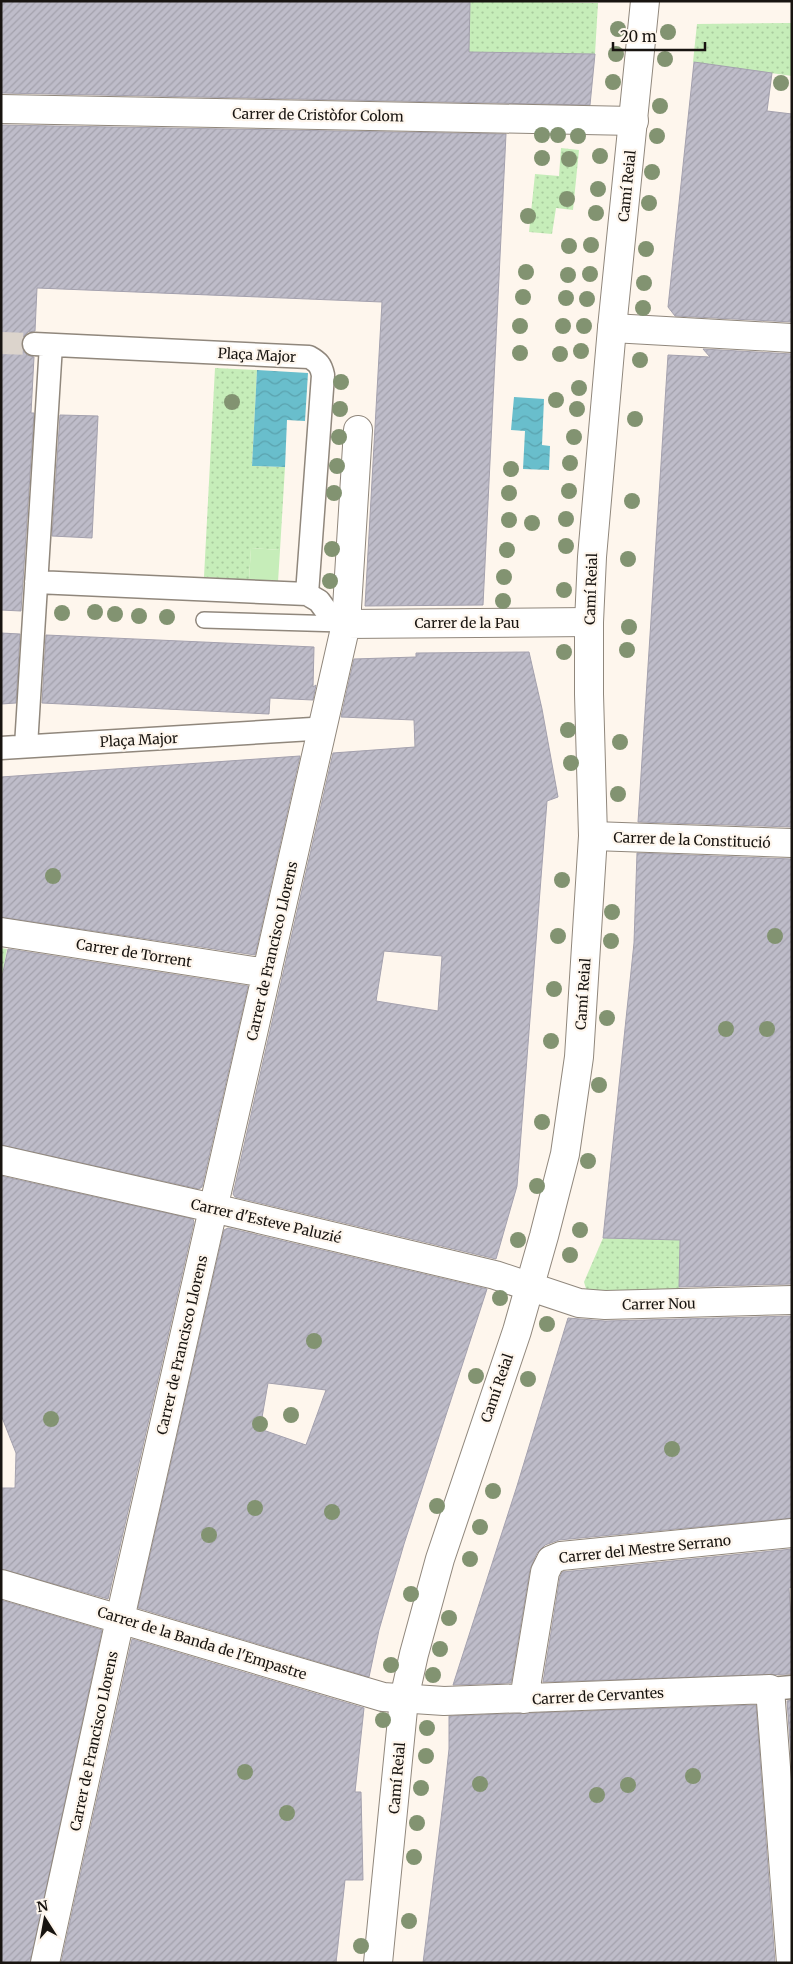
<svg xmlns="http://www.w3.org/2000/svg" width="793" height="1964" viewBox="0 0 793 1964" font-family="Merriweather,serif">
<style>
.grass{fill:url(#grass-dots)}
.park{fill:#c6edb9}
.water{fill:url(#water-waves)}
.building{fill:url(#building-hatch);stroke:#a4a1ae;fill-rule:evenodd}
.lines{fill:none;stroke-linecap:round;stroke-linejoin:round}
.pedestrian-tunnel{stroke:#dcd4cc;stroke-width:22;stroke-dasharray:22 11;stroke-linecap:butt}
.service-casing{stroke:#90877c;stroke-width:18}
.pedestrian-casing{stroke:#90877c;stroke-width:25}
.minor-casing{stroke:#90877c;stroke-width:30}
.tertiary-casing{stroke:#90877c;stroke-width:30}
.service{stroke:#fff;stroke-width:15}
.pedestrian{stroke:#fff;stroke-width:22}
.minor{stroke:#fff;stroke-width:28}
.tertiary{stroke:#fff;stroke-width:28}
.tree{fill:#829371}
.labels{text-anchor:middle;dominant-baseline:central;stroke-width:4.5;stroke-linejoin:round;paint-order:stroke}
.street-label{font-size:14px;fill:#181410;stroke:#fef6ed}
</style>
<defs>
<pattern id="grass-dots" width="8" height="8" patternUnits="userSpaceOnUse" patternTransform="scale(1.25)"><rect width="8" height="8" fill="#c6edb9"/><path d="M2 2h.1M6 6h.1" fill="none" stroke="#a9ca9e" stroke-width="1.8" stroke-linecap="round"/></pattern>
<pattern id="water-waves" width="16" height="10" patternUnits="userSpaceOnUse" patternTransform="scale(1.25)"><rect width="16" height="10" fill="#69becc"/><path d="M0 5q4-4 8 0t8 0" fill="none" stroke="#5aa2ae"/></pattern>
<pattern id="building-hatch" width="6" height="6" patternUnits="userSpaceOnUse" patternTransform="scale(1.25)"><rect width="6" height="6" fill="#bebcc9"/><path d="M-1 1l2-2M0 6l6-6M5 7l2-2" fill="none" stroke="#a3a1ac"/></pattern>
</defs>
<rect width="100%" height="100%" fill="#fef6ed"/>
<path class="grass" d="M470 1 598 3 595 54 469 52Z
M792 23V76L693 62 697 24Z
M561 148 579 150 573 210 556 208 552 234 529 232 535 174 559 176Z
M215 368 257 370 252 466 285 467 280 550 251 548 249 580 204 577Z
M1 948 7 949 1 981Z
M603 1238 680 1240 679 1290 587 1292 584 1282Z"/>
<path class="park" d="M251 548 280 550 278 582 249 580Z"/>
<path class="water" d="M257 370 308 373 305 421 287 420 285 467 252 466Z
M514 397 544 399 542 445 550 446 549 470 523 469 525 431 511 430Z"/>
<path class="building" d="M1 1H470L469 52 595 54 590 105 1 93Z
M694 62 772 73 767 111 792 114V322L675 316 668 307Z
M1 125 506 134 483 605 365 606 382 302 37 288 35 331 28 332 23 337 21 344 23 350 27 355 34 357 31 413H34L21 611 1 610Z
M703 349 792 354V827L638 822 668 355 710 357Z
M60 415 98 416 92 538 52 536Z
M1 633 20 634 16 703 1 704Z
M46 635 314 647 313 687 316 685 313 700 270 698 269 714 42 703Z
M529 652 542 709 558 797 547 801 517 1186 496 1259 235 1197 233 1194 333 753 415 747 414 720 341 717 354 659 416 657V653ZM384 951 442 956 438 1011 376 1001Z
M300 756 255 955 1 917V777Z
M637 853 792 859V1284L679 1287 680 1240 603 1238 634 943Z
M8 949 248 986 202 1187 199 1189 1 1145V981Z
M1 1176 193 1219 194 1222 108 1599 1 1569V1488H15L16 1453 1 1415Z
M228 1228 487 1289 404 1544 379 1630 369 1677 138 1608 224 1230ZM268 1383 326 1390 306 1445 260 1429Z
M792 1316V1518L559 1540 545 1545 537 1553 530 1569 511 1683 453 1685 517 1486 568 1318 605 1321Z
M792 1549V1587L789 1588 792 1634V1674L543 1682 560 1577 562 1572Z
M1 1600 102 1630 30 1963H1Z
M132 1639 364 1708 355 1792H361L363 1880H345L336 1963H61Z
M792 1700V1768L787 1701Z
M756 1705 775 1963H423L445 1787 449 1749V1716Z"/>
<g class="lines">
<path class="pedestrian-tunnel" d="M1 343 34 344"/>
<g class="service-casing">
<path id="service" d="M204 620 342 624"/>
</g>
<g class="pedestrian-casing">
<path id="pedestrian" d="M34 344 309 357C318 362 321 365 323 375L307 594
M36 582 307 594 319 601 330 616
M26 746 51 345
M1 748 312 729
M770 1689 792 1687"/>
</g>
<g class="minor-casing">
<path id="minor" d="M1 109 634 121
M612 328 792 338
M346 624 589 622
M593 836 792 843
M1 932 267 973
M1 1160 213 1208 495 1275 579 1303 605 1305 792 1300
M1 1584 383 1697 444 1701 770 1689 791 1963
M524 1699 545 1572 551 1560 561 1556 792 1533
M45 1963 124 1601 346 624 358 430"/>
</g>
<g class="tertiary-casing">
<path id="tertiary" d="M378 1963 404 1699 414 1654 440 1559 517 1331 544 1236 565 1154 579 1057 593 836 589 694V622L592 557 612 328 645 1"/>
</g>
<use href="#service" class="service"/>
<use href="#pedestrian" class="pedestrian"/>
<use href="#minor" class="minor"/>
<use href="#tertiary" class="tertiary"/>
</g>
<g class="tree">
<circle cx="618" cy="29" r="8"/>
<circle cx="668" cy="32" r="8"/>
<circle cx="616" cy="54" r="8"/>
<circle cx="665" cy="59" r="8"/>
<circle cx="613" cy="82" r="8"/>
<circle cx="781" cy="83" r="8"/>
<circle cx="660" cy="106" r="8"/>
<circle cx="542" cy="135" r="8"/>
<circle cx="558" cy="135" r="8"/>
<circle cx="578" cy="136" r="8"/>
<circle cx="657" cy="136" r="8"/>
<circle cx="600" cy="156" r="8"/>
<circle cx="542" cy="158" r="8"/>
<circle cx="569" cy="159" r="8"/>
<circle cx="652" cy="172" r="8"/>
<circle cx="598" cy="189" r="8"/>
<circle cx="567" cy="199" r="8"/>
<circle cx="649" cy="203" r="8"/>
<circle cx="596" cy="213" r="8"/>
<circle cx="528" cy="216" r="8"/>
<circle cx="591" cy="245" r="8"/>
<circle cx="569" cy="246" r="8"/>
<circle cx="646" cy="249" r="8"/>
<circle cx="526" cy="272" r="8"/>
<circle cx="590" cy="274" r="8"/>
<circle cx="568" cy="275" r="8"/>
<circle cx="644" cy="283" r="8"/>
<circle cx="523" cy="297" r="8"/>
<circle cx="566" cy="298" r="8"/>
<circle cx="587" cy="299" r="8"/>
<circle cx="643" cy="308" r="8"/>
<circle cx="520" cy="326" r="8"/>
<circle cx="563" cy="326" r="8"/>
<circle cx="584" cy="326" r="8"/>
<circle cx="581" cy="351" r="8"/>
<circle cx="520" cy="353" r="8"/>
<circle cx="560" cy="354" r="8"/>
<circle cx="640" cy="360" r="8"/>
<circle cx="341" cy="382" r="8"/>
<circle cx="579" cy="388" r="8"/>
<circle cx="556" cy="400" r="8"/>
<circle cx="232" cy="402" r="8"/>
<circle cx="340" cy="409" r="8"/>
<circle cx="577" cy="409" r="8"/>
<circle cx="635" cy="419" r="8"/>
<circle cx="339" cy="437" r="8"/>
<circle cx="574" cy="437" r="8"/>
<circle cx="570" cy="463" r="8"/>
<circle cx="337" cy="466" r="8"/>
<circle cx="511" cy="469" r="8"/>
<circle cx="569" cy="491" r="8"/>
<circle cx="334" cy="493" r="8"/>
<circle cx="509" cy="493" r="8"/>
<circle cx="632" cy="501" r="8"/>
<circle cx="566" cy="519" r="8"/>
<circle cx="509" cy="520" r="8"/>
<circle cx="532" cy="523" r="8"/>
<circle cx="566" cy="546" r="8"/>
<circle cx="332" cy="549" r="8"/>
<circle cx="507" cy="550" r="8"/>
<circle cx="628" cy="559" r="8"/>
<circle cx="504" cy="577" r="8"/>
<circle cx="330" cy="581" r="8"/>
<circle cx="564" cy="590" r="8"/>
<circle cx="503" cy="601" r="8"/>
<circle cx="95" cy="612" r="8"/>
<circle cx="62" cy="613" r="8"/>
<circle cx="115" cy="614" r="8"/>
<circle cx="139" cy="616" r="8"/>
<circle cx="167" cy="617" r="8"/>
<circle cx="629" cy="627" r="8"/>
<circle cx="627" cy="650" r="8"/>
<circle cx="564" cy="652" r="8"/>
<circle cx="568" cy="730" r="8"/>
<circle cx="620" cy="742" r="8"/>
<circle cx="571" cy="763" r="8"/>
<circle cx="618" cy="794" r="8"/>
<circle cx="53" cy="876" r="8"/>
<circle cx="562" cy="880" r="8"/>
<circle cx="612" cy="912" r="8"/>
<circle cx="558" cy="936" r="8"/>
<circle cx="775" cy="936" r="8"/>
<circle cx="611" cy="941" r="8"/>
<circle cx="554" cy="989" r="8"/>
<circle cx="607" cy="1018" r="8"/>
<circle cx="726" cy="1029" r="8"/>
<circle cx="767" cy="1029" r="8"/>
<circle cx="551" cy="1041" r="8"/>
<circle cx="599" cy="1085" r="8"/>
<circle cx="542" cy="1122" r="8"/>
<circle cx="588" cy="1161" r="8"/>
<circle cx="537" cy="1186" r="8"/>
<circle cx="580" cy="1230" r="8"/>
<circle cx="518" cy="1240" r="8"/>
<circle cx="570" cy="1255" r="8"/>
<circle cx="500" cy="1298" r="8"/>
<circle cx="547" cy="1324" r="8"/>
<circle cx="314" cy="1341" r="8"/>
<circle cx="476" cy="1376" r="8"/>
<circle cx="528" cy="1379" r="8"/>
<circle cx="291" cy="1415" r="8"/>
<circle cx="51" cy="1419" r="8"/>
<circle cx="260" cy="1424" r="8"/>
<circle cx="672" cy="1449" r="8"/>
<circle cx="493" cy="1491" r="8"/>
<circle cx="437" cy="1506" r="8"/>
<circle cx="255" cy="1508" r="8"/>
<circle cx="332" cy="1512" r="8"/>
<circle cx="480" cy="1527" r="8"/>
<circle cx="209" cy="1535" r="8"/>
<circle cx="470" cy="1559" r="8"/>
<circle cx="411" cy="1594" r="8"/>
<circle cx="449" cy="1618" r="8"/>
<circle cx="440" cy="1649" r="8"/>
<circle cx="391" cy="1665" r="8"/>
<circle cx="433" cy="1675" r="8"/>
<circle cx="383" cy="1720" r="8"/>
<circle cx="427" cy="1728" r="8"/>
<circle cx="426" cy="1756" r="8"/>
<circle cx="245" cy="1772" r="8"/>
<circle cx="693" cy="1776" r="8"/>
<circle cx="480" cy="1784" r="8"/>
<circle cx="628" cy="1785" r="8"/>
<circle cx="421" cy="1788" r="8"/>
<circle cx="597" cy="1795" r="8"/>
<circle cx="287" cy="1813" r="8"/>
<circle cx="417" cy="1823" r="8"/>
<circle cx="414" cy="1857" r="8"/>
<circle cx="409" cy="1921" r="8"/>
<circle cx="361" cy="1946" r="8"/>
</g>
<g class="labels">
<g class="street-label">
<text transform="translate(318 115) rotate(1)">Carrer de Cristòfor Colom</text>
<text transform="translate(627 186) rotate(-84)">Camí Reial</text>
<text transform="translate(257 355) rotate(3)">Plaça Major</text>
<text transform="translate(591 589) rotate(-88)">Camí Reial</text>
<text x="467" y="623">Carrer de la Pau</text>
<text transform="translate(139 740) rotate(-3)">Plaça Major</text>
<text transform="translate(692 840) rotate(2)">Carrer de la Constitució</text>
<text transform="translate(272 951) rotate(-77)">Carrer de Francisco Llorens</text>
<text transform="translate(134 953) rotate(9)">Carrer de Torrent</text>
<text transform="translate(583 994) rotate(-86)">Camí Reial</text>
<text transform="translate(266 1221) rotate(13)">Carrer d'Esteve Paluzié</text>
<text transform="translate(659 1304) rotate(-1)">Carrer Nou</text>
<text transform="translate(182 1345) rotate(-77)">Carrer de Francisco Llorens</text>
<text transform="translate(497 1388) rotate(-71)">Camí Reial</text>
<text transform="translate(645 1549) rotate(-6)">Carrer del Mestre Serrano</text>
<text transform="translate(202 1643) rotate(17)">Carrer de la Banda de l'Empastre</text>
<text transform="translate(598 1696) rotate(-3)">Carrer de Cervantes</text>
<text transform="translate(94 1741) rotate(-78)">Carrer de Francisco Llorens</text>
<text transform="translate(397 1778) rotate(-85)">Camí Reial</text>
</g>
</g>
<rect width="793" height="1964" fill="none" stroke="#181410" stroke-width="5"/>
<g transform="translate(45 1919) rotate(349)" stroke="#fef6ed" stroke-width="4" paint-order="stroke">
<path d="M0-4L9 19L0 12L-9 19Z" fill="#181410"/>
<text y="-8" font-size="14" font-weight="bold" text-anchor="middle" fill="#181410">N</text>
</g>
<path d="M613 42v8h92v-8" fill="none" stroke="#181410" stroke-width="2.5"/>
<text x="620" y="42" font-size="15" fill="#181410" stroke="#fef6ed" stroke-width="4" paint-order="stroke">20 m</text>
</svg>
